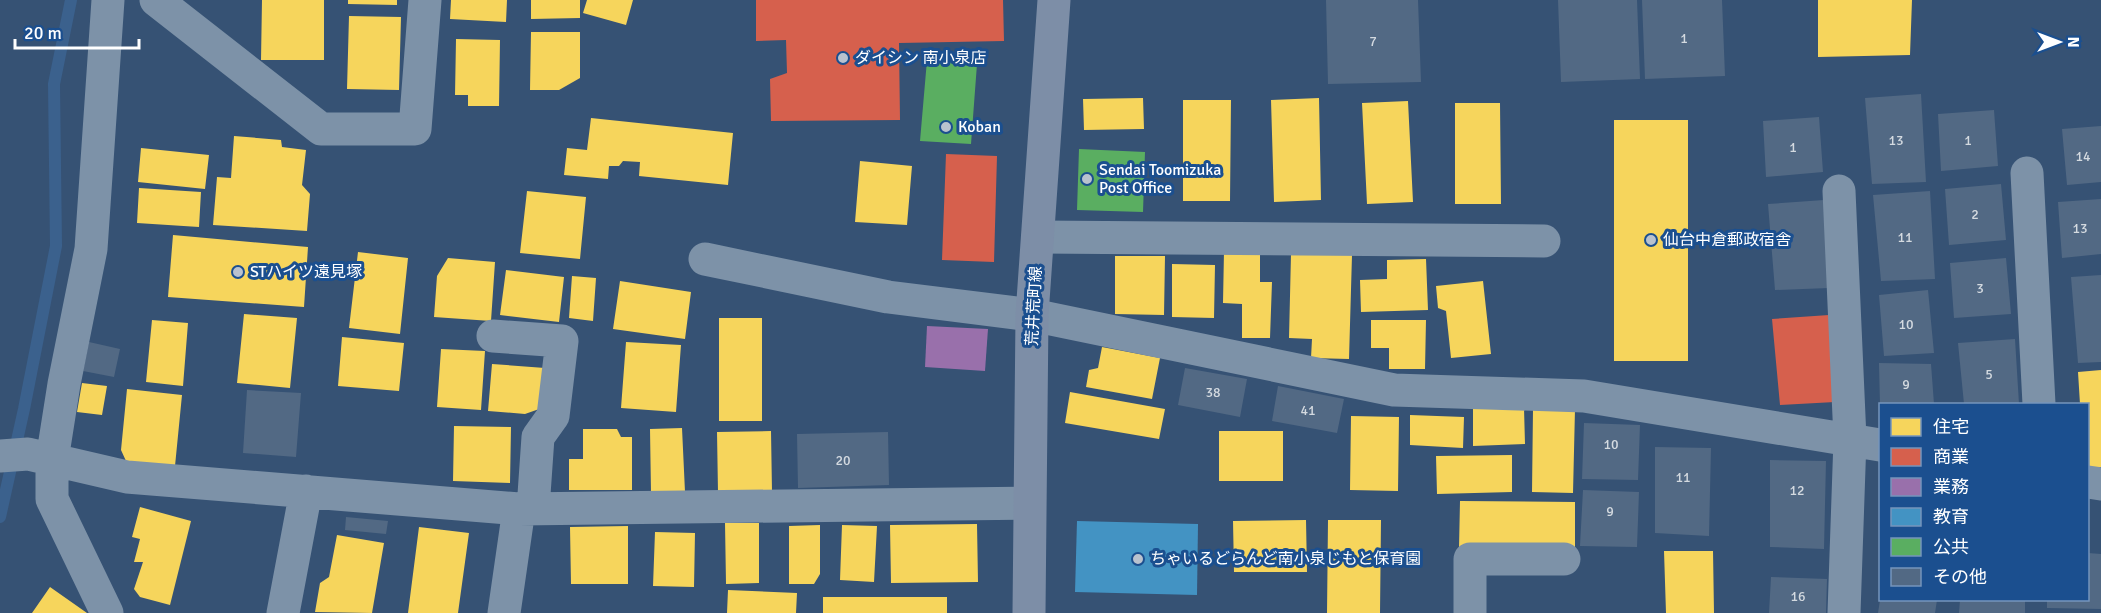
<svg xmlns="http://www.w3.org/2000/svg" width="2101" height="613" viewBox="0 0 2101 613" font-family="Signika,'Noto Sans JP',sans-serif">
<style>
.homes{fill:#f6d55c}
.shops{fill:#d6604d}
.offices{fill:#9970ab}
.schools{fill:#4393c3}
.public{fill:#5aae61}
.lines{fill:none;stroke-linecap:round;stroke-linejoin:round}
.stream{stroke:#3b618d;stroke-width:12}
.building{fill:#526984}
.minor{stroke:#7d92a8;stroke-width:33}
.major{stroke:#7d8ea7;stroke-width:33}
.poi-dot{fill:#b9c2ce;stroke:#1b4f8f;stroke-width:2}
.labels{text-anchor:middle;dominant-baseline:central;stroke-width:6;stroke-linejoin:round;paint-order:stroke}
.number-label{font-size:14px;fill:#d4dae0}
.poi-label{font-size:16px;fill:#fff;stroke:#1b4f8f;text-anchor:start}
.street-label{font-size:16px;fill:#fff;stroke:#1b4f8f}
</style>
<rect width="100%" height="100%" fill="#365274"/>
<path class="homes" d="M262 0H324V60H261Z
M348 0H397V5L348 4Z
M451 0H507L506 22 450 19Z
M531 0H580V18L531 19Z
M587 0H633L626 25 583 13Z
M1818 0H1912L1910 55 1818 57Z
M349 16 401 17 399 90 347 89Z
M531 32H580V78L559 90H530Z
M456 39 500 40 499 106H468V95H455Z
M1143 98 1144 129 1084 130 1083 99Z
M1319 98 1321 200 1274 202 1271 100Z
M1183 100H1231L1230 201H1183Z
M1408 101 1413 202 1367 204 1362 103Z
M1455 103H1500L1501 204H1455Z
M591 118 733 133 728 185 639 176 640 162 623 161 619 166H609L608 179 564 175 567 148 587 150Z
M1614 120H1688V361H1614Z
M234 136 281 140 282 147 306 150 302 185 310 194 307 231 213 225 217 177 231 178Z
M141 148 209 155 205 189 138 182Z
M860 161 912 166 907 225 855 222Z
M139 188 201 192 199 227 137 223Z
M527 191 586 197 580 259 520 253Z
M173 235 308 247 304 307 168 297Z
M1224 251 1260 252V282H1272L1270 338H1242V304L1223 303Z
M358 252 408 258 400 334 349 328Z
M1291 254 1352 255 1349 359 1311 358 1312 339 1289 338Z
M1115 256H1165L1164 315 1115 314Z
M448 258 495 262 491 321 434 317 437 276Z
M1426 259 1428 310 1361 312 1360 280 1387 279V260Z
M1172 264 1215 265 1214 318 1172 317Z
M506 270 564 277 559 322 500 315Z
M572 276 596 278 593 321 569 318Z
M620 281 691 292 685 339 613 329Z
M1483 281 1491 354 1451 358 1446 311 1438 308 1436 286Z
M244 314 297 318 290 388 237 383Z
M719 318H762V421H719Z
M152 320 188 323 183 386 146 382Z
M1371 320H1426L1425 369H1389V348H1371Z
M342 337 404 343 399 391 338 386Z
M626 342 681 345 676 412 621 408Z
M1102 347 1160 358 1152 399 1086 387 1089 370 1098 368Z
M441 349 485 351 481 410 437 407Z
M492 364 545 368 542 408 525 414 488 411Z
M2101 370V467L2088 468V404H2080L2078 372Z
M82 383 107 386 102 415 77 412Z
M127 389 182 395 175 466 126 461 121 450Z
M1070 392 1165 409 1159 439 1065 423Z
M1524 408 1525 444 1473 446V409Z
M1533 409H1575L1573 493 1532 492Z
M1410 415 1464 417 1463 448 1410 445Z
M1351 416 1399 417 1398 491 1350 490Z
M454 426 511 427 510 483 453 481Z
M682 428 685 492 651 493 650 429Z
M583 429H617L621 437H632V490H569V459H583Z
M771 431 772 492 718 493 717 432Z
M1219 431H1283V481H1219Z
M1512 455V492L1437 494 1436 456Z
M1460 501 1575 502V550L1459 549Z
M140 507 191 521 170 605 140 597 134 589 143 562H134L140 539 132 537Z
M1306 520 1307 572H1234L1233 521Z
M1328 520H1381L1380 613H1327Z
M725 523H759V583L726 584Z
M977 524 978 582 891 583 890 525Z
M820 525V574L814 584H789V526Z
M842 525 877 526 874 582 840 580Z
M628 526V584H571L570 527Z
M419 527 469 533 458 613H408Z
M655 532 695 533 694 587 653 586Z
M337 535 384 543 372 613 315 612 320 583 329 577Z
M1664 551H1713L1714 613H1666Z
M50 587 87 613H32Z
M728 590 797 593 796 613H727Z
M823 597H947V613H823Z"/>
<path class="shops" d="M756 0H1003L1004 41 899 43 900 120 771 121 770 79 787 73 786 40 756 41Z
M946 154 997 156 994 262 942 260Z
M1829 315 1835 402 1780 405 1772 319Z"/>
<path class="offices" d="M927 326 988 329 985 371 925 367Z"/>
<path class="schools" d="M1077 521 1198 524 1197 595 1075 592Z"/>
<path class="public" d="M927 60 977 64 971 144 920 141Z
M1079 149 1145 152 1143 212 1077 210Z"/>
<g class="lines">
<path class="stream" d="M0 517 24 409 56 246 54 84 71 0"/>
</g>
<path class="building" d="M1326 0H1418L1421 82 1328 84Z
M1558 0H1637L1640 79 1561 82Z
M1642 0H1722L1725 76 1645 79Z
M1921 94 1926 182 1872 184 1865 98Z
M1994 110 1998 166 1941 171 1938 114Z
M1819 117 1823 172 1766 177 1763 121Z
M2101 126V182L2067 185 2062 129Z
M2001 184 2006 240 1949 245 1945 189Z
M1930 191 1935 279 1881 281 1873 195Z
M2101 199V254L2062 258 2058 202Z
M1824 200 1829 288 1775 290 1768 204Z
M2006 258 2011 314 1954 318 1950 263Z
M2101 275V362L2078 363 2071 277Z
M1928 290 1934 353 1884 356 1879 295Z
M2015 339 2019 404H1964L1958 343Z
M89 342 120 349 114 377 83 371Z
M1879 363 1931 364 1934 404H1880Z
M1185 368 1247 379 1240 417 1178 405Z
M1278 386 1344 399 1337 433 1272 421Z
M247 390 301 393 296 457 243 453Z
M1584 423 1640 425 1638 480 1582 479Z
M888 432 889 485 798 488 797 434Z
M1655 447 1711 448 1709 536 1655 533Z
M1770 460 1826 461 1824 549 1770 547Z
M1583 490 1639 492 1637 547 1580 546Z
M346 517 388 521 386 534 345 530Z
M2088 553 2101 554V609L2047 608V600H2088Z
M1771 577 1827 579 1826 613H1769Z
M1880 600H1937L1935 613H1878Z
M1960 600H2025V613H1959Z"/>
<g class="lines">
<path class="minor" d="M156 0 321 129H415L425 0
M2027 173 2039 404
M1839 191 1850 439 1844 613
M1038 237 1544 241
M705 259 888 297 1032 315 1394 390 1584 396 1880 445
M493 336 562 341 553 416 538 437 533 509
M0 456 28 454 127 477 519 509 1029 503
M2088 482 2101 484
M107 613 52 499V460L64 384 91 249 108 0
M283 613 306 491
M504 613 519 509
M1470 613V559H1564"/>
<path class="major" d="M1029 613 1032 315 1054 0"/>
</g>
<g class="poi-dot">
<circle cx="843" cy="58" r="6"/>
<circle cx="946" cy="127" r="6"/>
<circle cx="1087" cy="179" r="6"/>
<circle cx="1651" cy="240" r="6"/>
<circle cx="238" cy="272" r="6"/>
<circle cx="1138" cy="559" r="6"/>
</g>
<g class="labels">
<g class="number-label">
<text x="1684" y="38">1</text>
<text x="1373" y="41">7</text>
<text x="1896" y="140">13</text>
<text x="1968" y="140">1</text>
<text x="1793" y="147">1</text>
<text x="2083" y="156">14</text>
<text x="1975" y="214">2</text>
<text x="2080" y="228">13</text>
<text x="1905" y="237">11</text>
<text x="1980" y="288">3</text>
<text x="1906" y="324">10</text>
<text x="1989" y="374">5</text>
<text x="1906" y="384">9</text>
<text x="1213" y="392">38</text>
<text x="1308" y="410">41</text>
<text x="1611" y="444">10</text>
<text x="843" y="460">20</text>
<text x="1683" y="477">11</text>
<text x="1797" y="490">12</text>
<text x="1610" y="511">9</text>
<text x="1798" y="596">16</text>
</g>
<g class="poi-label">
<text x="855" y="58">ダイシン 南小泉店</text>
<text x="958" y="127">Koban</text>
<text x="1099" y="170">Sendai Toomizuka<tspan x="1099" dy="18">Post Office</tspan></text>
<text x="1663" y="240">仙台中倉郵政宿舎</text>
<text x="250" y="272">STハイツ遠見塚</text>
<text x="1150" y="559">ちゃいるどらんど南小泉じもと保育園</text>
</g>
<g class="street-label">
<text transform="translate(1034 306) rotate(-87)">荒井荒町線</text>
</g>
</g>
<rect x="1879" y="403" width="210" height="198" fill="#1b4f8f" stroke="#7695bc" stroke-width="1.5"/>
<rect x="1891" y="418" width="30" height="18" fill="#f6d55c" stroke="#7695bc" stroke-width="1.5"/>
<text x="1933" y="433" font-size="18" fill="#ffffff">住宅</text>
<rect x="1891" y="448" width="30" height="18" fill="#d6604d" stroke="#7695bc" stroke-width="1.5"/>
<text x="1933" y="463" font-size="18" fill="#ffffff">商業</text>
<rect x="1891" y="478" width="30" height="18" fill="#9970ab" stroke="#7695bc" stroke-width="1.5"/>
<text x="1933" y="493" font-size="18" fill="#ffffff">業務</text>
<rect x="1891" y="508" width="30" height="18" fill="#4393c3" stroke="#7695bc" stroke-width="1.5"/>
<text x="1933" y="523" font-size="18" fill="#ffffff">教育</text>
<rect x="1891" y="538" width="30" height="18" fill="#5aae61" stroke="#7695bc" stroke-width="1.5"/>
<text x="1933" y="553" font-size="18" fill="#ffffff">公共</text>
<rect x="1891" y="568" width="30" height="18" fill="#526984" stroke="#7695bc" stroke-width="1.5"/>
<text x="1933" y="583" font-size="18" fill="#ffffff">その他</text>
<g transform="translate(2059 42) rotate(90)" stroke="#1b4f8f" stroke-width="4.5" paint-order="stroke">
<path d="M0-4.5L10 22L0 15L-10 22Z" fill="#ffffff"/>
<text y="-9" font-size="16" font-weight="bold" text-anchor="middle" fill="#ffffff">N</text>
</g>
<path d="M15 39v9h124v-9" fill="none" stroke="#ffffff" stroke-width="3"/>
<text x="24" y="39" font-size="18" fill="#ffffff" stroke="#1b4f8f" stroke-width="4.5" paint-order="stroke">20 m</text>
</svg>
